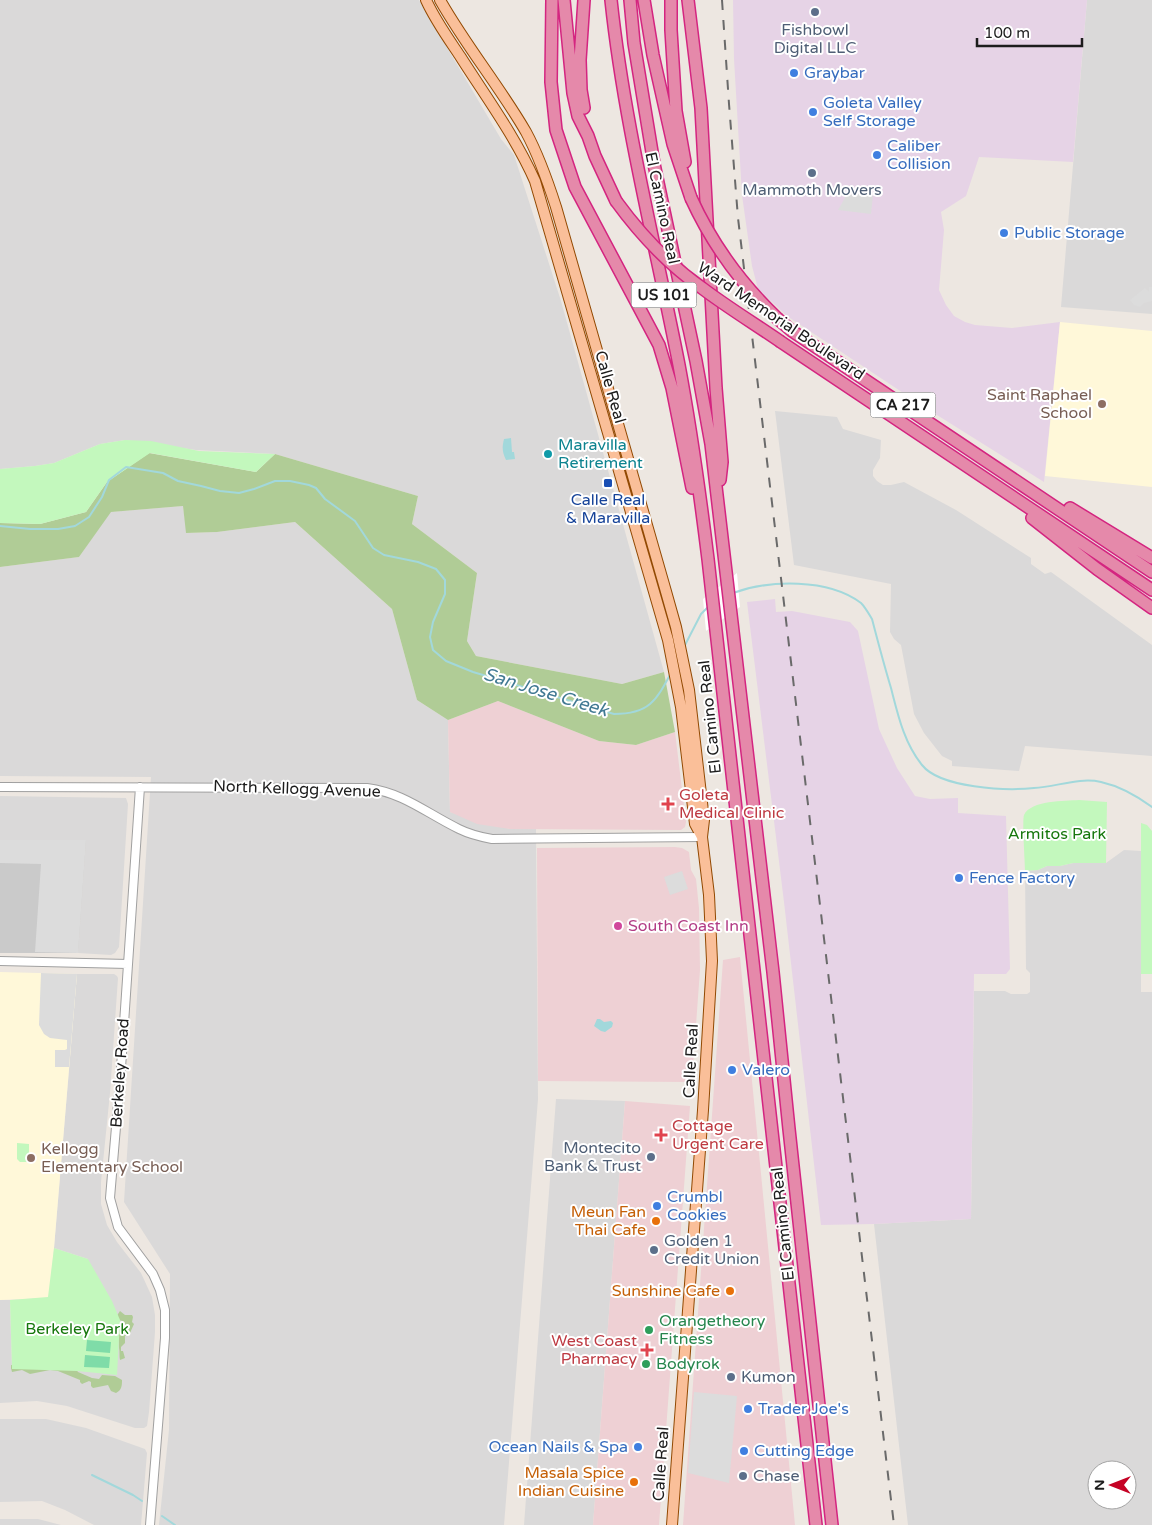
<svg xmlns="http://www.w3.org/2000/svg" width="1152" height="1525" viewBox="0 0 1152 1525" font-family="'Varela Round',sans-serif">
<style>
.residential{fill:#dad9d9;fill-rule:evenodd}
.commercial{fill:#eed0d4}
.industrial{fill:#e6d3e6}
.education{fill:#fff8d9}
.religious{fill:#cacaca}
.forest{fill:#b0cc96}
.park{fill:#c3f8bd}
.pitch{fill:#7fdca8}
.parking{fill:#dcdcdc}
.water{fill:#a2d8db}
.pier{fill:#fff}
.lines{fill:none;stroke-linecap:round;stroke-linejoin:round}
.stream{stroke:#a2d8db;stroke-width:2}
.minor-casing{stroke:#a0a0a0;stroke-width:10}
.major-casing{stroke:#924902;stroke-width:12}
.highway-casing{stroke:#d42580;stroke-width:14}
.minor{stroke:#fff;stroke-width:8}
.major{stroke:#fabf99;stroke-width:10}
.highway{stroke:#e589aa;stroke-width:11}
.rail{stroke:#6a6a6a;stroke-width:2;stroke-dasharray:10 10;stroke-linecap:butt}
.highway-bridge-casing{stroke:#d42580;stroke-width:14;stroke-linecap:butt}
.highway-bridge{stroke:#e589aa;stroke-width:11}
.service-dot{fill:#5c6f8a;stroke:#fff;stroke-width:2}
.shop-dot{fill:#3f7fe0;stroke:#fff;stroke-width:2}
.education-dot{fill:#8d6e63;stroke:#fff;stroke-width:2}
.culture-dot{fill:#0f9aa8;stroke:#fff;stroke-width:2}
.transit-dot{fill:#1a4fb4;stroke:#fff;stroke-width:2}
.health-dot{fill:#e0444e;stroke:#fff;stroke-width:2}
.hotel-dot{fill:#d1479c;stroke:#fff;stroke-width:2}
.food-dot{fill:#e8710a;stroke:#fff;stroke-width:2}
.leisure-dot{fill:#2e9e5b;stroke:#fff;stroke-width:2}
.labels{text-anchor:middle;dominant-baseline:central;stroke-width:4;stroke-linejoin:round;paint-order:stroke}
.shield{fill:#fff;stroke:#606060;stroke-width:1}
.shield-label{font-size:15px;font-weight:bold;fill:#1c1c1c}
.service-label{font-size:16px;fill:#4e5e75;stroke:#fff;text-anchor:start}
.shop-label{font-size:16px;fill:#366cbe;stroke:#fff;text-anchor:start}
.street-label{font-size:16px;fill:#1c1c1c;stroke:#fff}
.education-label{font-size:16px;fill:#785e54;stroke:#fff;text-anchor:end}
.culture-label{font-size:16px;fill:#0d838f;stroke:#fff;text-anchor:start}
.transit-label{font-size:16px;fill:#164399;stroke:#fff}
.health-label{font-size:16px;fill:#be3a42;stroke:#fff;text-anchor:start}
.park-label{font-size:16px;fill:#16770c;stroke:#fff}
.hotel-label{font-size:16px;fill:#b23c85;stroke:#fff;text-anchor:start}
.food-label{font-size:16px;fill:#c56008;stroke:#fff;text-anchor:end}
.leisure-label{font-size:16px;fill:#27864d;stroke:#fff;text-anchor:start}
.water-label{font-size:18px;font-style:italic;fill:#417993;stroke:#fff}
</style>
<rect width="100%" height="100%" fill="#ede7e1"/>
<path class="residential" d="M0 0H419L501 139 514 155 561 301 664 672 622 684 476 656 467 641 477 573 412 524 418 496 275 454 196 450 125 440 100 444 54 463 35 466 0 469Z
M1087 0H1152V314L1061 307Z
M775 411 837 417 843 429 881 440 880 458 873 470V476L877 481 883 485H891L904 482 956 510 1031 558V564L1045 574 1051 572 1152 645V756L1025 746 1019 771 952 766V761L942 756 924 733 914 714 901 645 894 639 890 632 891 584 794 565Z
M183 506 187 533 217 532 295 522 392 609 417 700 448 720 450 812 510 829H536L538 1099 504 1525H159L169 1430 170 1274 124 1202 151 777 0 776V567L79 557 110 512Z
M0 796 126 798 128 804 119 947 115 953 111 955 78 953 86 840H0Z
M1124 850 1141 851V992H1152V1525H908L874 1224 971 1219 974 991H1005L1011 994H1027L1030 992V973L1026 969 1025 871 1038 870 1047 866H1060L1073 863H1106ZM1097 1470H1127V1500H1097Z
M77 974H114L117 976 118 978 110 1093 101 1182V1204L107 1225 117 1242 141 1273 152 1297 155 1315V1332L149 1412 147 1426 144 1428H135L67 1406 37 1401 0 1403V1300H10L12 1369 88 1259 54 1248Z
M556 1099 625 1101 593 1525H524Z
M0 1419H46L86 1428 145 1449 147 1453 141 1525H94L65 1510 42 1501 0 1502Z
M0 1519H38L61 1525H0Z"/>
<path class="commercial" d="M498 701 599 741 636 745 675 732 686 822 685 827 681 830 510 829 477 824 450 812 448 720Z
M675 847 682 848 689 852 691 870 696 879 699 908 700 970 692 1080 688 1082 538 1081 537 848Z
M740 957 795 1525H683L723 960Z
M625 1101 690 1106 659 1525H593Z"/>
<path class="industrial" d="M733 0H1087L1073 162 979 157 966 196 941 212 944 230 939 290 946 305 954 316 965 322 975 325 1012 328 1060 322 1044 482 929 410 787 316 758 289 752 266 742 195 734 59Z
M775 599 776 612 792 611 850 622 858 631 879 729 897 768 915 796 930 799 958 798V813L1006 816 1010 969 1006 974H974L971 1219 874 1224 821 1225 784 902 747 602Z"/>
<path class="education" d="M1060 322 1152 331V487L1045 476Z
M0 972 77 974 54 1248 49 1298 0 1300Z"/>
<path class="religious" d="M0 840H86L78 953H0Z"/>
<path class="forest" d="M149 453 256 472 275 454 418 496 412 524 477 573 467 641 476 656 622 684 664 672 675 732 636 745 599 741 498 701 448 720 417 700 392 609 295 522 217 532 186 533 183 506 111 512 79 557 0 567V523L40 524 86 512 107 482Z
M120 1311 125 1315H132L133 1317 132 1322 134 1324 130 1333 125 1336V1343L121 1347V1351H123L125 1358 120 1360C119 1355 120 1353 119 1348 119 1340 117 1332 116 1323H122L123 1321 118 1320 116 1317Z
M11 1365 76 1369 78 1372 92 1378 99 1379 102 1375 115 1376 122 1380C122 1385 122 1390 116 1393L111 1391 108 1385 93 1388 91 1386V1382L89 1381 82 1384 80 1382V1380L58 1371 50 1370 30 1374 22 1370 12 1372 11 1368Z"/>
<path class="park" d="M125 440 151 441 199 451 275 454 256 472 150 453 107 482 86 512 40 524 0 523V469L35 466 54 463 100 444Z
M1079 800 1107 802 1106 863H1073L1060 866H1047L1038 870 1025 871C1025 862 1022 821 1024 815 1031 800 1065 801 1079 800Z
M1141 823 1147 825 1152 831V974H1141Z
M17 1143 29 1144V1162H20L17 1159Z
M54 1248 88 1259 112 1301 120 1320 117 1375 77 1371 12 1369 10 1300 48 1297Z"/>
<path class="pitch" d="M87 1340 111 1342 110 1353 86 1351Z
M85 1355 110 1357 109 1368 84 1367Z"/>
<path class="parking" d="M855 193 873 195 871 214 838 210 846 196Z
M1149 287H1152V301L1144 303 1140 307 1134 305 1130 300 1145 288 1149 292Z
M0 840H86L78 953 35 952 41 864 0 863Z
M682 871 688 889 670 895 664 877Z
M41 973 77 974 69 1067H55V1050H65L67 1049V1040L50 1038 44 1034 39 1025Z
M694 1392 737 1396 729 1483 688 1473Z"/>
<path class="water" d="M511 438 512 452H514L515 459 506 460C502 452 502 447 504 439Z
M597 1019H600L604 1022 611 1021 613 1023 612 1027 605 1032 601 1031 594 1026Z"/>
<path class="pier" d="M737 573 740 607 706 631 703 599Z"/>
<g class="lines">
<path class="stream" d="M0 526 30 529H58L75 526 89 517 102 497 109 480 126 467 163 473 178 481 201 486 220 491 239 493 254 489 275 481H290L309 485 316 488 325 499 355 521 373 548 384 555 418 562 436 569 445 580V594L433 622 430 637 433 650 446 661 473 672 614 714C649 714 656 701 671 673
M733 593C769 580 828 578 861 603 865 607 869 614 872 619 878 642 884 665 891 688 898 715 904 743 922 765 940 788 1006 791 1034 788 1056 787 1079 777 1101 782 1119 786 1137 796 1152 807
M684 647 701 614 709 606
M92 1475 133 1495 142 1501
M162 1516 175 1525"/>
<g class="minor-casing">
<path id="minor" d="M0 787 367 788C404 793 426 813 459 829 469 834 481 837 492 839L702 837
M140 787 121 1068 110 1198 118 1227 153 1274 160 1290 165 1310V1338L150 1525
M0 961 128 964"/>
</g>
<g class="major-casing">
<path id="major" d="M426 0C435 20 448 38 460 56 486 97 515 136 535 181L668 640 681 707 695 824 702 837
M440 0C466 46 500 87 526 132 539 156 548 182 556 207L665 588 676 627 689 690 704 820 702 837 709 895 712 961 703 1110 672 1525"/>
</g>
<g class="highway-casing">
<path id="highway" d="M552 0 551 82 556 130 575 187 659 345 672 388 692 488
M564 0 573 93 578 116 588 136 595 156 616 201
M611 0C624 123 655 243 679 365 691 429 700 494 708 559L816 1525
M630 0 634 43 654 164 696 361 711 444 773 972 789 1129 832 1525
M644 0 653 55 673 144 691 198
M671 0V30L676 111 685 162
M688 0 701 108 716 388 722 462 720 480
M584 108 581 90 580 60 584 0
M778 319 792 331 1152 572
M781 342 1152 590
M1070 508 1152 558
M1032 518 1097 569 1152 608"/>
</g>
<use href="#minor" class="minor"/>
<use href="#major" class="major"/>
<use href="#highway" class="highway"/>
<path class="rail" d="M722 0 729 104 738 218 894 1525"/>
<g class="highway-bridge-casing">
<path id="highway-bridge" d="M691 198C712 244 741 284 778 319
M616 201C640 234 668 264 702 288 727 307 755 324 781 342"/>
</g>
<use href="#highway-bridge" class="highway-bridge"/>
</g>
<g class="service-dot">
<circle cx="815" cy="12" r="5"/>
<circle cx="812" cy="173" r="5"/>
<circle cx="651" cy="1157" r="5"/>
<circle cx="654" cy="1250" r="5"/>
<circle cx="731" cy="1377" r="5"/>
<circle cx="743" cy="1476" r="5"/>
</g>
<g class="shop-dot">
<circle cx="794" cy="73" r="5"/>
<circle cx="813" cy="112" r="5"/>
<circle cx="877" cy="155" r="5"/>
<circle cx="1004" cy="233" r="5"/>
<circle cx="959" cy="878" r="5"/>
<circle cx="732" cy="1070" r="5"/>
<circle cx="657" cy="1206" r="5"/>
<circle cx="748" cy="1409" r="5"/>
<circle cx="638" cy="1447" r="5"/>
<circle cx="744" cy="1451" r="5"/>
</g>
<g class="education-dot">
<circle cx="1102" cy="404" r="5"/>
<circle cx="31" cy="1158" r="5"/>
</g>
<circle class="culture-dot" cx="548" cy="454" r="5"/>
<rect class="transit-dot" x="603" y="478" width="10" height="10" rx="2.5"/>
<g class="health-dot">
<path d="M665.5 796.5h5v5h5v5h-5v5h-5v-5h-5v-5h5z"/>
<path d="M658.5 1127.5h5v5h5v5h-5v5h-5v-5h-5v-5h5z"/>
<path d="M644.5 1342.5h5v5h5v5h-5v5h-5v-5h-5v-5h5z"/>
</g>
<circle class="hotel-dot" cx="618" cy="926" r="5"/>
<g class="food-dot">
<circle cx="656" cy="1221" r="5"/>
<circle cx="730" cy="1291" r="5"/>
<circle cx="634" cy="1482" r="5"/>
</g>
<g class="leisure-dot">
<circle cx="649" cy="1330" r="5"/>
<circle cx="646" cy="1364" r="5"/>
</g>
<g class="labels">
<g class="shield">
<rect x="631.5" y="282.5" width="65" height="25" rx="4"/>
<rect x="870.5" y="392.5" width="65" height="25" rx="4"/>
</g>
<g class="shield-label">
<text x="664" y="295">US 101</text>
<text x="903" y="405">CA 217</text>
</g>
<g class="service-label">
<text x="815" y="30" text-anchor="middle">Fishbowl<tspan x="815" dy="18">Digital LLC</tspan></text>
<text x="812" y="190" text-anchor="middle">Mammoth Movers</text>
<text x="641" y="1148" text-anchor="end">Montecito<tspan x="641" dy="18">Bank &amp; Trust</tspan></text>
<text x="664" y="1241">Golden 1<tspan x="664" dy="18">Credit Union</tspan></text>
<text x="741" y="1377">Kumon</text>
<text x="753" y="1476">Chase</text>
</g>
<g class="shop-label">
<text x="804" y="73">Graybar</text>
<text x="823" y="103">Goleta Valley<tspan x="823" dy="18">Self Storage</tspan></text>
<text x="887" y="146">Caliber<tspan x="887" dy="18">Collision</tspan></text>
<text x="1014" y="233">Public Storage</text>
<text x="969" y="878">Fence Factory</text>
<text x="742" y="1070">Valero</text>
<text x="667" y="1197">Crumbl<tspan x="667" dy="18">Cookies</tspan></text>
<text x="758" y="1409">Trader Joe's</text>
<text x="628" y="1447" text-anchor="end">Ocean Nails &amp; Spa</text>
<text x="754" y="1451">Cutting Edge</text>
</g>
<g class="street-label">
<text transform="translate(662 208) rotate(78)">El Camino Real</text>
<text transform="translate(781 321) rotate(34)">Ward Memorial Boulevard</text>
<text transform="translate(610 387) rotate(74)">Calle Real</text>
<text transform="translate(710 717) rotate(-96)">El Camino Real</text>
<text transform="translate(297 789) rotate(2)">North Kellogg Avenue</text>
<text transform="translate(691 1061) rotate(-87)">Calle Real</text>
<text transform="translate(120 1073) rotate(-86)">Berkeley Road</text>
<text transform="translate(783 1224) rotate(-96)">El Camino Real</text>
<text transform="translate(661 1464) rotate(-86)">Calle Real</text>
</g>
<g class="education-label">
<text x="1092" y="395">Saint Raphael<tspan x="1092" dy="18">School</tspan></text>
<text x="41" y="1149" text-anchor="start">Kellogg<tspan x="41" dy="18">Elementary School</tspan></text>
</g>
<g class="culture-label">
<text x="558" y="445">Maravilla<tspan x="558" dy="18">Retirement</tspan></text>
</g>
<g class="transit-label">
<text x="608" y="500">Calle Real<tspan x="608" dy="18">&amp; Maravilla</tspan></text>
</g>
<g class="health-label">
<text x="679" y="795">Goleta<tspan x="679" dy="18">Medical Clinic</tspan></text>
<text x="672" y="1126">Cottage<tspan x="672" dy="18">Urgent Care</tspan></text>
<text x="637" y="1341" text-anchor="end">West Coast<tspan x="637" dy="18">Pharmacy</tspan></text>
</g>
<g class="park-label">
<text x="1057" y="834">Armitos Park</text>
<text x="77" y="1329">Berkeley Park</text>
</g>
<g class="hotel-label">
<text x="628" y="926">South Coast Inn</text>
</g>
<g class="food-label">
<text x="646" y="1212">Meun Fan<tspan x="646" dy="18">Thai Cafe</tspan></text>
<text x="720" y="1291">Sunshine Cafe</text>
<text x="624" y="1473">Masala Spice<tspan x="624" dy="18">Indian Cuisine</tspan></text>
</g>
<g class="leisure-label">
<text x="659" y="1321">Orangetheory<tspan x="659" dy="18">Fitness</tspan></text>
<text x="656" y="1364">Bodyrok</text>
</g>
<g class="water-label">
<text transform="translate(546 692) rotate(17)">San Jose Creek</text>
</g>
</g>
<g transform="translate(1112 1485) rotate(270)"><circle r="24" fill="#ffffff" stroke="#a4a4a4"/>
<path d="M0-4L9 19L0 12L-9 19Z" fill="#c50225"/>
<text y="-8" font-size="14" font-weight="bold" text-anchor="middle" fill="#1c1c1c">N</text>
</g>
<path d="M977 38v8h105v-8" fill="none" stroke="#1c1c1c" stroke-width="2.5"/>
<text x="984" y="38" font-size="15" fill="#1c1c1c" stroke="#ffffff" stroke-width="4" paint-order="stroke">100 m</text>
</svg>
